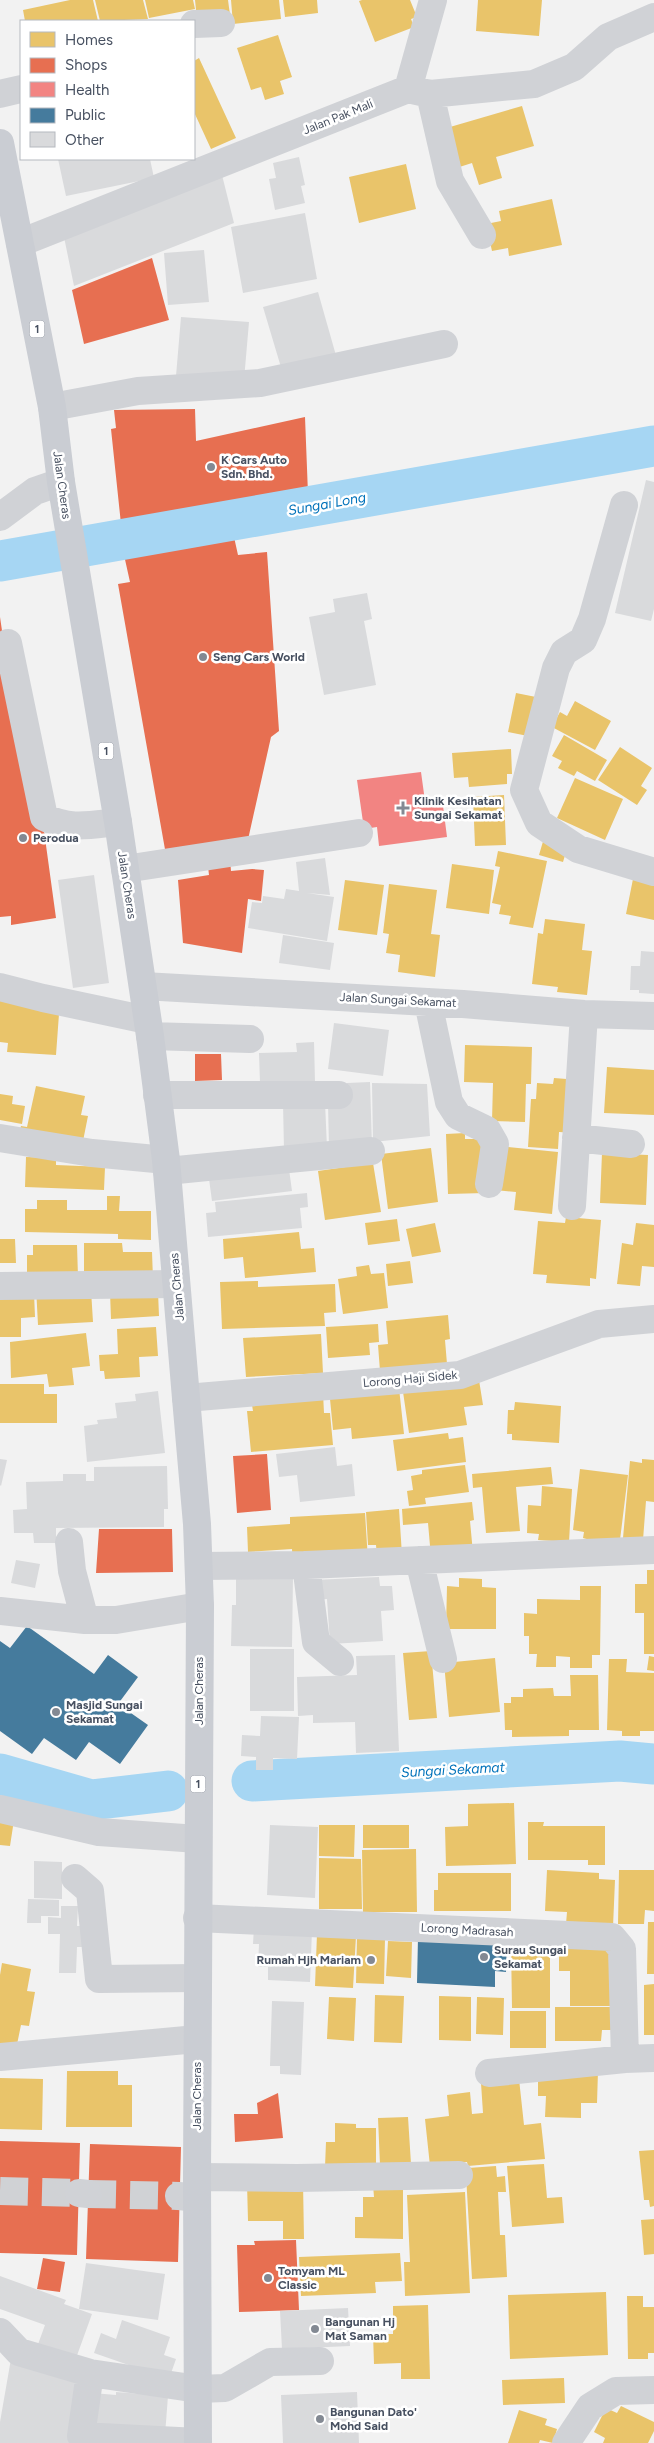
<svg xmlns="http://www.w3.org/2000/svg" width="654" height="2443" viewBox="0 0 654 2443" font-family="Figtree,sans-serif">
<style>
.homes{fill:#e9c46a}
.shops{fill:#e76f51}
.health{fill:#f28482}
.public{fill:#457b9d}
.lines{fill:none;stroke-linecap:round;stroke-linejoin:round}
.river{stroke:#a6d6f3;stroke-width:41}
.building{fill:#d9dadc}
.minor-tunnel{stroke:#d0d2d5;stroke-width:28;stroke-dasharray:28 14;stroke-linecap:butt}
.minor{stroke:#d0d2d6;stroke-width:28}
.major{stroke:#cacdd3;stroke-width:28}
.poi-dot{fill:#838993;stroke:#fff;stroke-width:2}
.labels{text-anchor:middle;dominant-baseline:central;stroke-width:5;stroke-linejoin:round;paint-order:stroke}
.shield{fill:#fff;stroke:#7e8490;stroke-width:1}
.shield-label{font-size:11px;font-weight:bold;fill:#475060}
.street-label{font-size:12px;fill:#475060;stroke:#fff}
.poi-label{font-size:12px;font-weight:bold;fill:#475060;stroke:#fff;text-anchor:start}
.water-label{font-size:14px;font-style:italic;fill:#0072ba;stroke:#fff}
</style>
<rect width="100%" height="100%" fill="#f2f2f2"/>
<path class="homes" d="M70 0H93L98 21H25L23 10Z
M95 0H143L148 19 100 21Z
M145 0H193L195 9 149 18Z
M195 0H228L230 15 197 19Z
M231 0H279L281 19 233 24Z
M283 0H317L318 13 285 17Z
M362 0H410L417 17 411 19 414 27 375 42 359 1Z
M478 0H542L539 36 476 31Z
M278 35 292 77 280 81 284 94 265 100 261 87 251 90 237 48Z
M199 58 236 138 211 149 194 112V61Z
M522 106 534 146 496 157 502 178 479 185 472 163 450 170V127Z
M406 164 416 209 359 223 349 177Z
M552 199 562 245 509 256 508 248 492 251 486 224 501 221 499 211Z
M516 693 541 698 533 737 508 732Z
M575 701 611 721 595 750 552 727 560 712 567 716Z
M564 735 607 760 595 781 577 771 574 776 558 768 562 761 552 756Z
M620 747 652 768 641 786 647 790 637 805 598 780Z
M511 749 512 774H507V784L469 787 468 777 454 778 452 753Z
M575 778 623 799 605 840 557 818Z
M504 795 506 845 475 846 473 797Z
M547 828 571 835 563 862 539 855Z
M498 851 547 861 533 928 509 924 511 916 499 914 501 905 492 903 500 867 495 866Z
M452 864 494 870 489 914 446 908Z
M633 879 654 883V920L626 914Z
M345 880 384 885 377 935 338 930Z
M389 884 437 890 431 934 440 935 435 977 398 972 400 955 386 953 389 934 383 933Z
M545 919 585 924 582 950 592 951 587 995 557 992 558 987 532 984 538 933 543 934Z
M0 998 59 1014 56 1055 7 1052 8 1043 0 1042Z
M465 1045 532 1047 531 1084H526L525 1122 492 1121 493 1083 464 1082Z
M607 1067 654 1070V1115L604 1113Z
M554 1078 579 1080 577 1133 559 1132 558 1149 528 1147 531 1099H536L537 1083 553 1084Z
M36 1086 85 1096 81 1115 88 1116 82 1146 18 1137 21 1126 27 1127Z
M0 1094 13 1096 12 1104 25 1106 22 1124 0 1120Z
M465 1133V1139H484L485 1193 448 1194 446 1134Z
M499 1146 558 1152 552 1214 514 1210 516 1192 495 1190Z
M431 1148 438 1202 388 1209 381 1154Z
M602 1153 648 1155 646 1205 600 1203Z
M26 1157 56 1158V1165L105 1167 104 1190 25 1187Z
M373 1163 381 1212 325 1220 318 1171Z
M107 1196H120L119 1211H151V1240L118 1239V1234L25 1232V1209H37V1200H67V1210H107Z
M566 1217 601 1220 596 1279 590 1278V1286L546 1283 547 1275 533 1274 538 1221 565 1223Z
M397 1219 400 1241 368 1245 365 1223Z
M435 1223 441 1252 412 1257 406 1229Z
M636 1223 654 1225V1267L642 1266 640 1286 617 1284 622 1243 633 1245Z
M299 1232 301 1249 314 1248 316 1272 245 1278 243 1257 224 1259 223 1239Z
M0 1239H15L16 1263H0Z
M84 1243H122L123 1252H152L153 1279H84Z
M33 1245H77L78 1277 27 1278V1255H33Z
M410 1261 413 1283 388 1286 386 1264Z
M369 1265 371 1274 384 1273 388 1308 343 1314 338 1279 357 1276 356 1267Z
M258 1281V1287L335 1284 336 1312 324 1313 325 1326 222 1329 220 1282Z
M36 1287 91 1290 93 1322 38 1325Z
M0 1289 34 1293 35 1317 21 1318V1337H0Z
M110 1292H158L159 1316 111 1319Z
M448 1315 450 1339 445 1340 447 1364 380 1371 378 1345 388 1344 386 1321Z
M378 1324 379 1342 369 1343 370 1355 328 1358 326 1327Z
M156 1327 158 1356 139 1357 140 1377 105 1379 104 1371H100L99 1355 118 1354 117 1329Z
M86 1333 90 1366 72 1368 74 1385 49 1387 47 1374 11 1378 10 1342Z
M321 1334 323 1373 246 1377 243 1338Z
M479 1380 483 1405 464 1407 467 1425 409 1433 402 1385Z
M0 1384H44V1394H57V1423H0Z
M399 1388 404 1434 352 1439 351 1428 333 1430 330 1399Z
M323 1393 324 1413H330L333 1445 251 1452 247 1411H253L251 1399Z
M515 1402 561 1406 559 1443 512 1440V1434H507L508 1410H514Z
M448 1433 449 1439 463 1437 466 1462 397 1471 393 1440Z
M642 1459 654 1460V1502L646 1501 643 1540 623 1538 630 1461 642 1463Z
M465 1465 469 1492 425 1498 426 1504 409 1506 407 1491 413 1490 411 1476 422 1474V1470Z
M551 1467 553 1484 516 1487 520 1531 486 1533 482 1487 473 1488 472 1474Z
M580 1469 628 1475 619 1548 583 1538 584 1532 573 1530Z
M542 1486 572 1489 569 1542 538 1540 539 1534 527 1533 528 1505 541 1506Z
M472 1502 474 1520 470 1521 473 1553 431 1557 428 1523 403 1525 402 1509Z
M399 1509 402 1555 377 1557 376 1545H368L366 1512Z
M365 1513 368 1560 293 1565 292 1549 248 1552 247 1527 290 1524V1517Z
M647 1570H654V1654H644V1613H635V1584H647Z
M459 1578 482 1579V1587L496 1588V1629H446L447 1586 459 1587Z
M580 1586H601L600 1655H592V1668H570V1657L556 1656V1667H536L537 1654H529V1636H524V1613L537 1614V1599L580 1600Z
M431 1651 437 1718 409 1720 403 1653Z
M649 1656 654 1657V1671L647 1670Z
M495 1658 500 1712 449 1717 444 1663Z
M609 1659H627L626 1672 654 1673V1731H640V1736H622V1731L607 1730Z
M570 1675H598L599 1730H569V1736L512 1737V1730H505L504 1703H511V1697H523V1689L553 1688 554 1696H571Z
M514 1803 516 1864 446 1866 445 1827 468 1826V1804Z
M0 1818 14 1820 10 1846 0 1845Z
M528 1822H544L543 1826H605V1865H588V1860H528Z
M319 1825H355L354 1857 319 1856Z
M363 1825H409V1848H363Z
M416 1849 417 1912H363L362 1850Z
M319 1858 361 1859 362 1909H319Z
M547 1870 599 1873V1879L615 1880 613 1927 566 1924 567 1912 545 1911Z
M619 1870H654V1911L645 1910 644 1924H618Z
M438 1873H511V1911H434V1890H438Z
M648 1922H654V1974H647Z
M317 1934 356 1936 353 1988 315 1986Z
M357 1937 385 1938 384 1984 356 1983Z
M388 1941 412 1942 411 1978 386 1976Z
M559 1942H614V2006H570V1971H559Z
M550 1943V2008H512L511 1944Z
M2 1963 31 1969 27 1991 35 1992 29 2026 21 2025 15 2054 0 2051V1975Z
M654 1984V2035H644V1985Z
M375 1995 404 1996 402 2043 374 2042Z
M439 1996 471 1997V2041L439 2040Z
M329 1997 356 1998 354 2041 327 2039Z
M477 1997 504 1998 503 2035 476 2034Z
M555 2007H614V2030H602L601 2041H555Z
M510 2011H546V2048H510Z
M67 2071H118V2085H132V2127H66Z
M598 2071 597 2103H581V2118L545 2117 546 2096H538V2079Z
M0 2078 43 2079 42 2130 0 2129Z
M519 2079 524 2125 541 2123 545 2159 468 2166 467 2162 430 2166 425 2119 449 2116 447 2095 470 2092 472 2114 483 2113 481 2083Z
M408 2117 411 2164 380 2165 378 2118Z
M335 2123 356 2124V2128H376V2167H325L326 2142H335Z
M654 2150V2206L650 2207 649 2200H644L639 2151Z
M544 2164 547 2198 562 2197 564 2223 512 2227 507 2166Z
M496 2166 497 2177 505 2176 506 2192H498L500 2235H505L507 2277 472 2279 466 2175 468 2168Z
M303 2182 304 2239H283V2221H248L247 2183Z
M373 2185H403V2239L355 2238V2217H363V2197H374Z
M465 2192 470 2293 405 2296 404 2262H410L407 2195Z
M654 2219V2254L644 2255 641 2220Z
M400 2253 402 2281 375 2282 376 2293 301 2296 299 2257Z
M606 2292 608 2355 510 2359 508 2295Z
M627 2296H643V2307H654V2353H648V2359H628Z
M428 2305 430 2379H401V2363L374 2364 373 2334H393V2306Z
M564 2378 565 2403 503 2405 502 2380Z
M621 2406 654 2422V2431L648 2443H603L605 2438 594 2432 606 2408 617 2413Z
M519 2410 547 2419 545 2425 557 2429 553 2443 540 2440 539 2443H508Z"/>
<path class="shops" d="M152 258 169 320 84 344 72 290Z
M195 409 196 441 305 417 308 494 121 524 111 429 116 428 114 410Z
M234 537 238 555 267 552 279 731 271 737 247 844 229 847 231 871 252 869 264 870 261 901 248 899 242 953 183 943 178 880 209 875 206 850 166 855 118 584 130 582 124 555Z
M0 617 21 760 34 758 56 918 11 925V916L0 917Z
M195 1054H221L222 1080 195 1081Z
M267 1454 271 1510 237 1513 233 1456Z
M99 1529H172L173 1572 96 1573Z
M278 2093 283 2138 235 2142 234 2114H258L257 2103Z
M0 2141 80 2143 77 2255 0 2253Z
M90 2144 181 2147 178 2262 86 2259Z
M296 2240 299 2310 239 2312 237 2245H255L254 2241Z
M43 2258 65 2262 60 2292 37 2289Z"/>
<path class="health" d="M421 772 425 801 442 798 447 837 379 846 377 827 364 829 357 780Z"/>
<path class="public" d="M27 1626 94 1674 108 1655 138 1677 118 1704 148 1725 120 1764 89 1742 76 1760 44 1738 32 1754 0 1731V1641L10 1648Z
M507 1937 506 1972 495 1971V1987L417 1983 418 1938Z"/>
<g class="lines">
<path class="river" d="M0 561 654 446
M0 1774 91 1800 168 1791
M252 1781 620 1761 654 1764"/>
</g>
<path class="building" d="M299 157 305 185 301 186 305 203 275 210 269 179 276 178 273 163Z
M58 159H150L154 178 66 196Z
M221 171 234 223 74 286 64 237Z
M305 213 317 279 243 293 231 227Z
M204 250 209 302 168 305 164 253Z
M318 292 337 359 283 374 263 307Z
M181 317 249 322 244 380 176 376Z
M646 480 654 482V609L651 621 615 613Z
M367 593 372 619 364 621 376 685 324 695 309 617 335 612 333 599Z
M325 858 330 895 307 893 334 897 327 941 248 928 252 902 262 903 263 896 284 899 286 889 299 891 296 862Z
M94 875 109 983 73 988 58 880Z
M283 935 334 943 330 970 279 963Z
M641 951 654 952V994L639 993V990H630L631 966H640Z
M334 1023 389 1030 383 1076 328 1069Z
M314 1042 315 1082 260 1083 259 1053 297 1052 296 1043Z
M370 1082 372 1147 329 1148 328 1103H348L347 1083Z
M372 1083 427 1084 430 1136 373 1142Z
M325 1102 327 1148 284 1150 283 1103Z
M289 1169 292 1191 212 1201 209 1179Z
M307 1193 308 1207 300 1208 302 1228 208 1237 206 1213 216 1212 215 1202Z
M158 1391 165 1453 87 1462 84 1426 98 1424 97 1420 117 1418 115 1403 136 1401 135 1394Z
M335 1447 337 1466 352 1464 355 1496 300 1502 297 1475 279 1477 276 1454Z
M0 1459 7 1460 1 1486 0 1485Z
M167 1466 168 1509H164V1527L56 1528V1543H34L33 1533H14L13 1510 27 1509 26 1482 63 1481V1474H86V1481H94V1467Z
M16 1560 40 1564 35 1588 11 1583Z
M236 1576H293L292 1647 231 1646 232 1605H236Z
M379 1577 380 1586H392L394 1610 381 1611 383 1641 330 1644 327 1599 314 1600 313 1580Z
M250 1649H294V1711H250Z
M395 1655 399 1751 356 1753 355 1722 313 1723V1715L298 1716 297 1677 357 1675 356 1656Z
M261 1716 299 1717 297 1759 273 1758V1770H256V1757L241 1756 242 1735 260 1736Z
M270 1825 318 1827 315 1898 267 1895Z
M34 1861 62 1862V1899L34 1898Z
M28 1899 59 1900V1916H41V1923H27Z
M61 1906H78L77 1926H93L92 1947H77L76 1973H59L60 1934H48V1917L61 1918Z
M254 1927 312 1930 310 1982 268 1980V1967H258L259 1944H253Z
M272 2001 304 2002 301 2075 280 2074V2066H270Z
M86 2263 165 2274 158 2320 79 2309Z
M0 2276 66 2300 64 2304 92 2314 75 2361 37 2347 45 2325 0 2309Z
M348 2308 350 2346 282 2349 280 2311Z
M122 2320 170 2337 164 2355 176 2359 169 2379 94 2353 101 2333 116 2339Z
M12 2353 85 2373 73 2443H0V2422Z
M116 2392 168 2396 165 2435 91 2430 93 2393 116 2395Z
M357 2392 359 2443H283L281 2395Z"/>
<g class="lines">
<path class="minor-tunnel" d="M0 2191 79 2193
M88 2194 179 2196"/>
<path class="minor" d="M194 24 221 23
M408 89 433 0
M0 94 21 89
M430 94 450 181 482 235
M20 243 408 89 430 94 534 84 574 67 608 37 654 17
M52 407 138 391 260 383 444 344
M624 505 592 619 583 640 564 652 556 668 524 790 539 823 578 849 654 872
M0 517 35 491 61 482
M8 643 44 817C70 830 89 825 118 822
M125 869 359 833
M143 986 463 1004 584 1014 654 1016
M0 987 43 998 147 1020
M428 1002 449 1102 458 1116 487 1130 495 1144 489 1184
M150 1036 250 1039
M157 1095H339
M0 1138 92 1153 166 1160
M576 1138 631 1144
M167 1171 371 1151
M572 1206 584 1014
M0 1286 176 1284
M186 1398 460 1375 599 1324 654 1319
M69 1542 72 1571 85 1620
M419 1560 443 1659
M306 1565 316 1642 340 1662
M199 1566 306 1565 654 1550
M0 1611 85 1620H116L200 1606
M0 1809 99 1832 198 1839
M75 1878 90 1891 99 1979 197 1978
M197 1918 612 1937 622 1949 625 2059
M0 2057 197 2039
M489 2073 625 2059 654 2058
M197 2177 297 2178 459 2175
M79 2193 88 2194
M179 2196 197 2198
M0 2332 19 2352 90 2373 198 2389 225 2388 270 2362 320 2361
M90 2373 81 2436 198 2442
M566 2443 590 2407 616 2391 654 2390"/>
<path class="major" d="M0 143 52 407 61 482 118 822 150 1036 166 1160 186 1398 197 1524 200 1606 197 2177 198 2443"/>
</g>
<g class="poi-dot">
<circle cx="211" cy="467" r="5"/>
<circle cx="203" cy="657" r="5"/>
<path d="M400.5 800.5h5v5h5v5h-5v5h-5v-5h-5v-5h5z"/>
<circle cx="23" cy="838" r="5"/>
<circle cx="56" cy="1712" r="5"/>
<circle cx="484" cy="1957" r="5"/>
<circle cx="371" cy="1960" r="5"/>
<circle cx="268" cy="2278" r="5"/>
<circle cx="315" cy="2329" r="5"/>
<circle cx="320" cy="2419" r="5"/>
</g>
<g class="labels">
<g class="shield">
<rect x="29.5" y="320.5" width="15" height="17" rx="4"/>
<rect x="98.5" y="742.5" width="15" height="17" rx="4"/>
<rect x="190.5" y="1775.5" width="15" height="17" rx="4"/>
</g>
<g class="shield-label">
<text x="37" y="329">1</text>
<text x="106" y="751">1</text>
<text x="198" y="1784">1</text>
</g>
<g class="street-label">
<text transform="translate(338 117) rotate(-22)">Jalan Pak Mali</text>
<text transform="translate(62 485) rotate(82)">Jalan Cheras</text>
<text transform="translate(127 885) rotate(81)">Jalan Cheras</text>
<text transform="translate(398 1000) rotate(3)">Jalan Sungai Sekamat</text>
<text transform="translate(177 1287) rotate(-95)">Jalan Cheras</text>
<text transform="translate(410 1379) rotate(-5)">Lorong Haji Sidek</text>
<text transform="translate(199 1691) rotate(-90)">Jalan Cheras</text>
<text transform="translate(467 1930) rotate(3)">Lorong Madrasah</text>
<text transform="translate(197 2096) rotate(-90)">Jalan Cheras</text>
</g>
<g class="poi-label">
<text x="221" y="460">K Cars Auto<tspan x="221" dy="14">Sdn. Bhd.</tspan></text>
<text x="213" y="657">Seng Cars World</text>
<text x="414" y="801">Klinik Kesihatan<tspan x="414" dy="14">Sungai Sekamat</tspan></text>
<text x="33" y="838">Perodua</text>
<text x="66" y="1705">Masjid Sungai<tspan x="66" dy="14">Sekamat</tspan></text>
<text x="494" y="1950">Surau Sungai<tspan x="494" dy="14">Sekamat</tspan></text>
<text x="361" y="1960" text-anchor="end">Rumah Hjh Mariam</text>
<text x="278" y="2271">Tomyam ML<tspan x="278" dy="14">Classic</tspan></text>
<text x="325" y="2322">Bangunan Hj<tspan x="325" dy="14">Mat Saman</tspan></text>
<text x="330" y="2412">Bangunan Dato'<tspan x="330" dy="14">Mohd Said</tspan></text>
</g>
<g class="water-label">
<text transform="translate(327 504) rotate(-10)">Sungai Long</text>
<text transform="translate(453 1770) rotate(-3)">Sungai Sekamat</text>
</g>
</g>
<rect x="20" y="20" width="175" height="140" fill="#ffffff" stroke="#b5b9bf"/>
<rect x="30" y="32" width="25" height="15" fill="#e9c46a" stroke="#b5b9bf"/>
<text x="65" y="45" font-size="15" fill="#475060">Homes</text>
<rect x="30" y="58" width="25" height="15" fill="#e76f51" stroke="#b5b9bf"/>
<text x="65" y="70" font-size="15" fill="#475060">Shops</text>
<rect x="30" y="82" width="25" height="15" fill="#f28482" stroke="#b5b9bf"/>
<text x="65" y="95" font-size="15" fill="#475060">Health</text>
<rect x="30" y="108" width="25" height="15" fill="#457b9d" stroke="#b5b9bf"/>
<text x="65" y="120" font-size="15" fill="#475060">Public</text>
<rect x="30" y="132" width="25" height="15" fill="#d9dadc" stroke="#b5b9bf"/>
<text x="65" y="145" font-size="15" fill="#475060">Other</text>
</svg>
